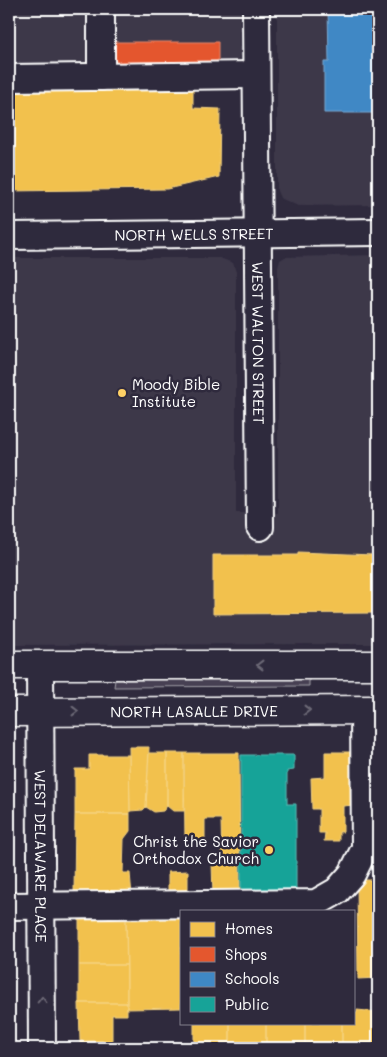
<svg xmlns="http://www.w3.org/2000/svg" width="387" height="1057" viewBox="0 0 387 1057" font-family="Mali,sans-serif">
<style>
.built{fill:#3c3749}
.green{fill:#464152;stroke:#a2a0a8}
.homes{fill:#f2c14e;stroke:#f6d483}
.shops{fill:#e4572e;stroke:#ec896d}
.schools{fill:#3f88c5;stroke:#79acd6}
.public{fill:#17a398;stroke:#5dbfb7}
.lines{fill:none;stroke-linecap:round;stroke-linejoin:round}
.minor-casing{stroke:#fff;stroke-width:30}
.major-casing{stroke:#fff;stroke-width:31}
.minor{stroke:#2f2a3d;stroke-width:26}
.major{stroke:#2f2a3d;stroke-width:28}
.oneway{stroke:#6d6a77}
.poi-dot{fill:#ffd166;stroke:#2f2a3d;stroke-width:2}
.labels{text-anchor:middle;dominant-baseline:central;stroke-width:5;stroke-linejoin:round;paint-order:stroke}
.street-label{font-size:15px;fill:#fff;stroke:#2f2a3d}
.poi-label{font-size:15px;fill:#fff;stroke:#2f2a3d;text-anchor:start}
</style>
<rect width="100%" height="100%" fill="#2f2a3d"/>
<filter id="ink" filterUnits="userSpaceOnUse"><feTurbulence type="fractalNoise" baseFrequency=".02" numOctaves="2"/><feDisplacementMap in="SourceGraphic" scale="10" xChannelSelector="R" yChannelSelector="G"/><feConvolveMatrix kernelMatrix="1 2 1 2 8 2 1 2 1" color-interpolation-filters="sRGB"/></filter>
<g filter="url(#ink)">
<path class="built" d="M9 9H240V76L9 78Z
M277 9H378V205L298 206 280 198 277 191Z
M378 255V644L9 645V257L12 258H220L233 263 236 272V513H278V267L280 260 285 257Z"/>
<path class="green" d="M309 679V686L114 687 115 680Z"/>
<path class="homes" d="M193 88V108L220 109 219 177 167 189 9 191V89Z
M298 552 373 555V560H378V613L213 614V555H298Z
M129 747H149L146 807 143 810 130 811Z
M372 751H378V978L358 979 357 880H373Z
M325 752H354V805L343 806V832H339V841H324L325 833H319V809H312L311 778 325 777Z
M149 753H167V806L163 811 154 812 146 807Z
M167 753H184V811H173L167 806Z
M184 753H239L240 895 213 896 212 862H222L221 819H205V843H185Z
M89 755H129L130 814H75V769H89Z
M75 814H130V831L124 839 123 873H130L132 896 74 893Z
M188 871V895L168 896V872Z
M181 919V1008L127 1009 126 920Z
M79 920H126L127 965H79Z
M79 965H127V1003H79Z
M79 1003H127V1015H112V1041H80Z
M357 1010 378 1012V1048H342V1023H353V1013H357Z
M194 1023H230V1048H194Z
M230 1023H266V1048H230Z
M266 1023H305V1048H266Z
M305 1023H342V1048H305Z
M80 1041H112V1048H80Z"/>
<path class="shops" d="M9 9H88L9 10Z
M110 42H218V69H118L110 62Z"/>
<path class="schools" d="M328 9H378V113H324V62H329Z"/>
<path class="public" d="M241 755H294V770L287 771V804H296V895L241 896Z"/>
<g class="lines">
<g class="minor-casing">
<g id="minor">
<path id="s1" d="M256 9 260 527"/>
<path d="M101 77V9"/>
<path d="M9 78 256 75"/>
<path id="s2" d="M9 236 378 232"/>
<path id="s3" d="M40 665 42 1048"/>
<path d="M9 906 316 903 337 891 352 874 365 848 364 710"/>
</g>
</g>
<g class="major-casing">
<g id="major">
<path d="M9 665H378"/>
<path id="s4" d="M9 712 378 710"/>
</g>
</g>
<use href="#minor" class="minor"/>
<use href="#major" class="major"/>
</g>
<defs><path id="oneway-chevron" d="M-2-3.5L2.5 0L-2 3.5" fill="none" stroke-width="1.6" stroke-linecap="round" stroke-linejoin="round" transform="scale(1.25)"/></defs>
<g class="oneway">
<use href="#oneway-chevron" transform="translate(260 665) rotate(180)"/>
<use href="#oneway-chevron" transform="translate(307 710)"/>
<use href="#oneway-chevron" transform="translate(75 711)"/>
<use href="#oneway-chevron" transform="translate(42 1000) rotate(-90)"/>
</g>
</g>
<g class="poi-dot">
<circle cx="122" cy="393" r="5"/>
<circle cx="269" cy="850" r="5"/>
</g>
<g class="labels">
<g class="street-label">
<text stroke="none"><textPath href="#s2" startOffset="185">NORTH WELLS STREET</textPath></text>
<text stroke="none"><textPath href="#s1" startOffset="334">WEST WALTON STREET</textPath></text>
<text stroke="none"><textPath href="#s4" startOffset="185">NORTH LASALLE DRIVE</textPath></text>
<text stroke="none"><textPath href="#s3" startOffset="191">WEST DELAWARE PLACE</textPath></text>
</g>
<g class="poi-label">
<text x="132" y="384">Moody Bible<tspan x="132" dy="17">Institute</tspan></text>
<text x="259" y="841" text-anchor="end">Christ the Savior<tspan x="259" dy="17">Orthodox Church</tspan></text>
</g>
</g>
<rect width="387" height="1057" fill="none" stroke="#2f2a3d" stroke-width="30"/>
<rect x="15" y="15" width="357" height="1027" fill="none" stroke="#fff" stroke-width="2" filter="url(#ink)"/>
<rect x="180" y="910" width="175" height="115" fill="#2f2a3d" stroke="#827f8b"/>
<rect x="190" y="922" width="25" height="15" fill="#f2c14e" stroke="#827f8b"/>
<text x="225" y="934" font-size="15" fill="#ffffff">Homes</text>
<rect x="190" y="947" width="25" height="15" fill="#e4572e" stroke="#827f8b"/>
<text x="225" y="960" font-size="15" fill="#ffffff">Shops</text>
<rect x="190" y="972" width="25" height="15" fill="#3f88c5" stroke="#827f8b"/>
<text x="225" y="984" font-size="15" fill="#ffffff">Schools</text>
<rect x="190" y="997" width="25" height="15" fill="#17a398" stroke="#827f8b"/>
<text x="225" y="1010" font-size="15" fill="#ffffff">Public</text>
</svg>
